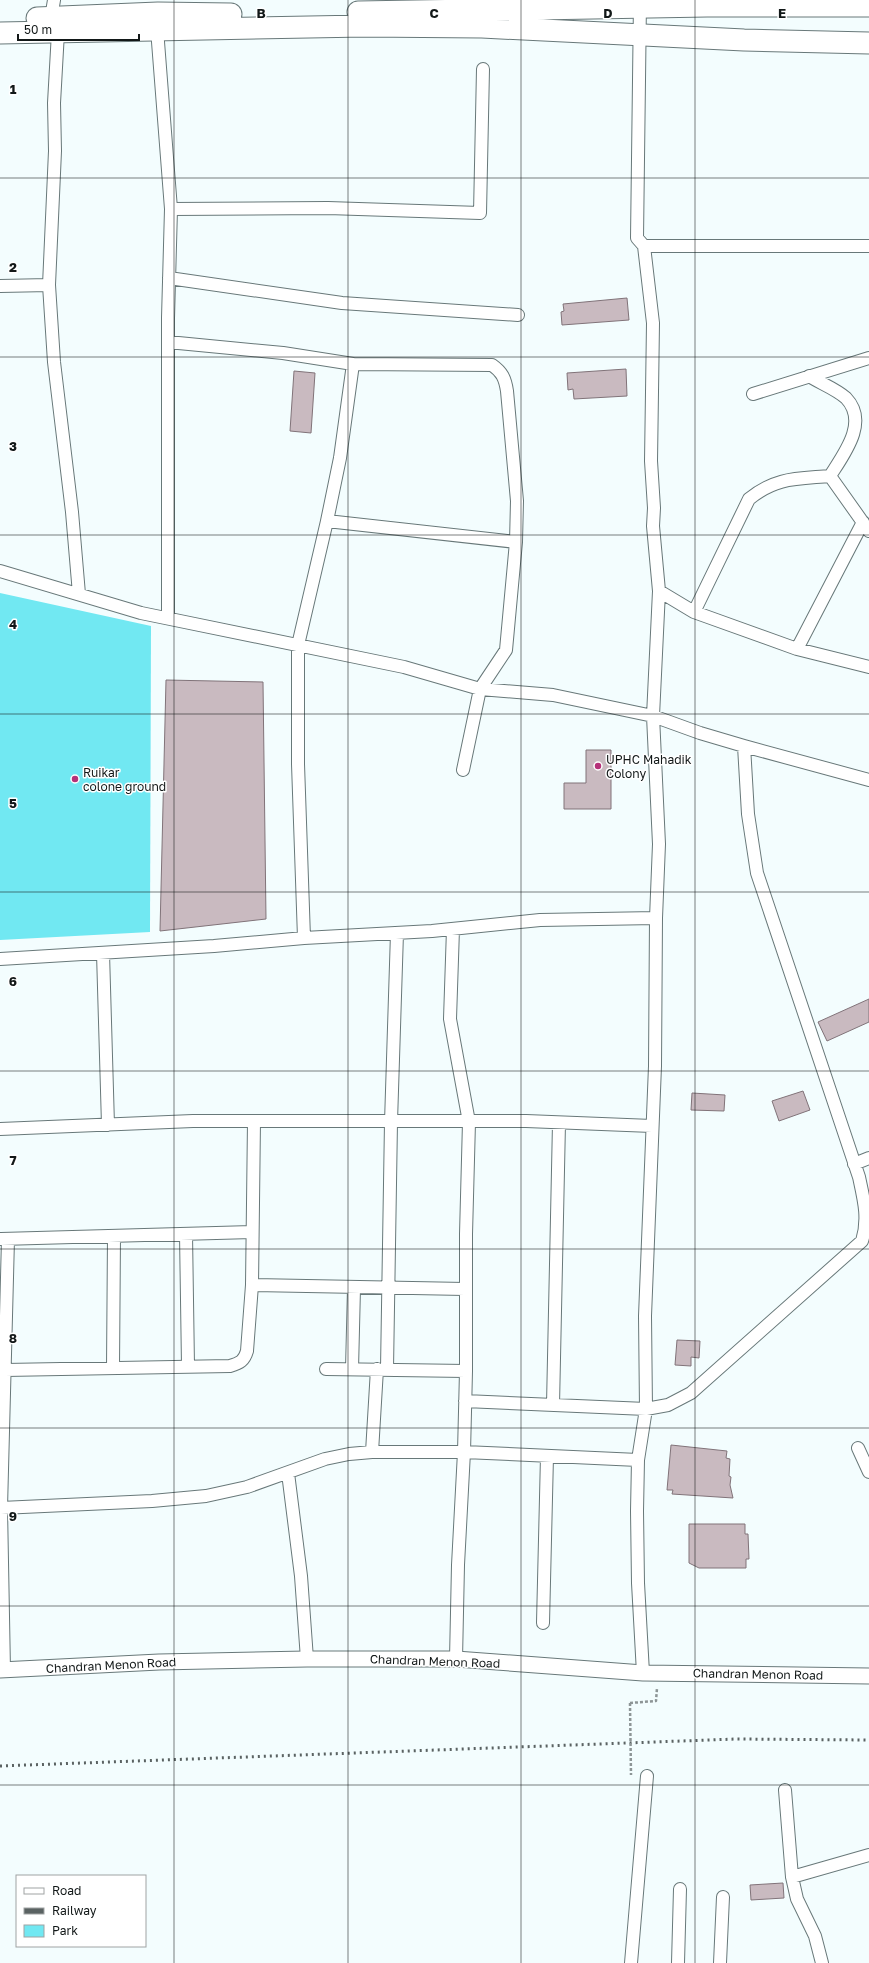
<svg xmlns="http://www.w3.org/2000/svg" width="869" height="1963" viewBox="0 0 869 1963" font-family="'Golos Text',sans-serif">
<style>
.green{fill:#71e8f2}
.building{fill:#c9bac0;stroke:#817379}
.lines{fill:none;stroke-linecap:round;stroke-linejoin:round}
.minor-casing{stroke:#687879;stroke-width:14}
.tertiary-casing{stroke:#687879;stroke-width:17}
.trunk-casing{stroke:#687879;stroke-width:23}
.path{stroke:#8d9596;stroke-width:2.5;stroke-dasharray:3 2;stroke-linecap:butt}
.minor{stroke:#fff;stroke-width:12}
.tertiary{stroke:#fff;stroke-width:15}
.trunk{stroke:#fff;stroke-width:21}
.rail{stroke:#5a6262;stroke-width:3;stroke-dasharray:2 4;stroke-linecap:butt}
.path-bridge{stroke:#8d9596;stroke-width:2.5;stroke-dasharray:3 2;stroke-linecap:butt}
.grid{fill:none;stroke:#121818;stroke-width:1;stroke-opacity:0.55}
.poi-dot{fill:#b53179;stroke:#fff;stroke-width:1.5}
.labels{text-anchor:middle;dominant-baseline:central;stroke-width:3;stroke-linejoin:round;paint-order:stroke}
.poi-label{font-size:12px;fill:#121818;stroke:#fff;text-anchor:start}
.street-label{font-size:12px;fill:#121818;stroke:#fff}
.grid-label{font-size:13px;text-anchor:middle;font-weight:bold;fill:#121818;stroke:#fff;stroke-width:3;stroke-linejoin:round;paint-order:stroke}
</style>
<rect width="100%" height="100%" fill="#f3fdfe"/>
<path class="green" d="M0 593 151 626 150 932 0 940Z"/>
<path class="building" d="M627 298 629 320 562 325 561 312 564 311 563 304Z
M626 369 627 396 574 399 573 389 568 390 567 373Z
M294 371 315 373 311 433 290 431Z
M166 680 263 682 266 919 160 931Z
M586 750H611V809H564V783H586Z
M869 999V1022L827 1041 818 1022Z
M803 1091 810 1110 779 1121 772 1101Z
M692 1093 725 1095 724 1111 691 1110Z
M677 1340 700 1341 699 1358 691 1357V1366L675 1365Z
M671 1445 727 1451 726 1458 730 1459 729 1476 731 1477 730 1485 733 1498 672 1494 673 1490H667Z
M689 1524H745V1534H748L749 1559H746V1568H699L689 1563Z
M783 1883 784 1898 751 1900 750 1885Z"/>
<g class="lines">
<g class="minor-casing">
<path id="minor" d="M640 1 637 238 644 246 653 323 651 461 654 508 653 526 659 591 653 716 659 844 656 918 655 1066 645 1316 646 1409 638 1460 637 1511 638 1583 643 1673
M51 18 54 0
M157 29 171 209 168 318V618
M58 32 54 103 55 151 49 285 54 362 72 512 79 594
M171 209 328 208 480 213 483 69
M644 246H869
M169 278 342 303 518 315
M0 286 49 285
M168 342 283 353 353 364 340 458 327 521
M353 364 492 365C502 372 505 378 507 391L517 501 516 542
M809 376C820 383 836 389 846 398 869 422 844 454 830 476
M753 394 869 358
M830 476 869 531
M0 571 141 613 404 667 480 689 553 695 653 716 700 733 744 746 869 780
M659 591 694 612 797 649 869 667
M694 612 749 499C776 477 797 479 830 476
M797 649 863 522
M453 929 450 1019 469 1122 466 1234V1371L464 1452 458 1565 456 1659
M304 938 298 764V645L327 521 516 542 506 650 480 689 463 770
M103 953 108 1125
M0 959 214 946 304 938 432 931 540 920 656 918
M0 1129 193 1121H526L652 1126
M854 1164 869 1158
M186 1234 188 1366
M1 1239 252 1232
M252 1285 465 1289
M113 1368 114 1236
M326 1369 466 1371
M352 1369 354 1288
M387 1369 391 1122 397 933
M5 1370 230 1366C240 1363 244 1361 247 1351L252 1285 254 1121
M465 1401 646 1409 668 1405 691 1393 862 1241C869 1219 864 1200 859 1177L757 873 748 814 744 746
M553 1405 559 1123
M858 1448 869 1472
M372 1452 377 1369
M288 1473 301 1576 307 1659
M1 1508 152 1501 206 1496 247 1487 325 1459 349 1454 372 1452H464L638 1460
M543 1623 547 1456
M4 1670 1 1508 8 1239
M785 1790 792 1877 797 1899 815 1936 822 1963
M792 1877 869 1855
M631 1963 647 1776
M678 1963 680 1889
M720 1963 723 1897"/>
</g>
<g class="tertiary-casing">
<path id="tertiary" d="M0 1670 159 1662 307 1659H456L643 1673 869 1676"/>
</g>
<g class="trunk-casing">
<path id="trunk" d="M358 12 707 6H869
M37 18 158 13 231 14
M0 33 364 26 482 27 744 40 869 43"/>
</g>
<path class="path" d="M630 1703 656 1701 657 1688"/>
<use href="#minor" class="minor"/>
<use href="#tertiary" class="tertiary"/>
<use href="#trunk" class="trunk"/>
<path class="rail" d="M0 1766 736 1739 869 1740"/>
<path class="path-bridge" d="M630 1703 631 1775"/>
</g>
<path class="grid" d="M174 0V1963M348 0V1963M521 0V1963M695 0V1963M0 178H869M0 357H869M0 535H869M0 714H869M0 892H869M0 1071H869M0 1249H869M0 1428H869M0 1606H869M0 1785H869"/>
<g class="poi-dot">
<circle cx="598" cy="766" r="4"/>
<circle cx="75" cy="779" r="4"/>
</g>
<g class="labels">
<g class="poi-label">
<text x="606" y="759">UPHC Mahadik<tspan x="606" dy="14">Colony</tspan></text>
<text x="83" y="772">Ruikar<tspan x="83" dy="14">colone ground</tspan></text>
</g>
<g class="street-label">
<text transform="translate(435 1661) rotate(2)">Chandran Menon Road</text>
<text transform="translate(111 1665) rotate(-3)">Chandran Menon Road</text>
<text transform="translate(758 1674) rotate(1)">Chandran Menon Road</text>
</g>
</g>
<g class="grid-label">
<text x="261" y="18">B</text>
<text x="434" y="18">C</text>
<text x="608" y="18">D</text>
<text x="782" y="18">E</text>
<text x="13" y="94">1</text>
<text x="13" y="272">2</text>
<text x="13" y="451">3</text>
<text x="13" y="629">4</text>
<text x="13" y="808">5</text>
<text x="13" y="986">6</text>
<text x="13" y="1165">7</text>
<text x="13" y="1343">8</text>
<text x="13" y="1521">9</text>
</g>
<rect x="16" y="1875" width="130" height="72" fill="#ffffff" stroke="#a0a3a3"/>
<rect x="24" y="1888" width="20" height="6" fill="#ffffff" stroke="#a0a3a3"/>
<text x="52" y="1895" font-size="12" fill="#121818">Road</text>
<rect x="24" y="1908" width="20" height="6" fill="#5a6262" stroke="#a0a3a3"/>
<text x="52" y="1915" font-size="12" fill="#121818">Railway</text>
<rect x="24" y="1925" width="20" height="12" fill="#71e8f2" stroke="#a0a3a3"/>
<text x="52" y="1935" font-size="12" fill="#121818">Park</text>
<path d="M18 34v6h121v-6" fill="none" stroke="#121818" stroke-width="2"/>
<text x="24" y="34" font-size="12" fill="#121818" stroke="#ffffff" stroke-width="3" paint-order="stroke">50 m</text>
</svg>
